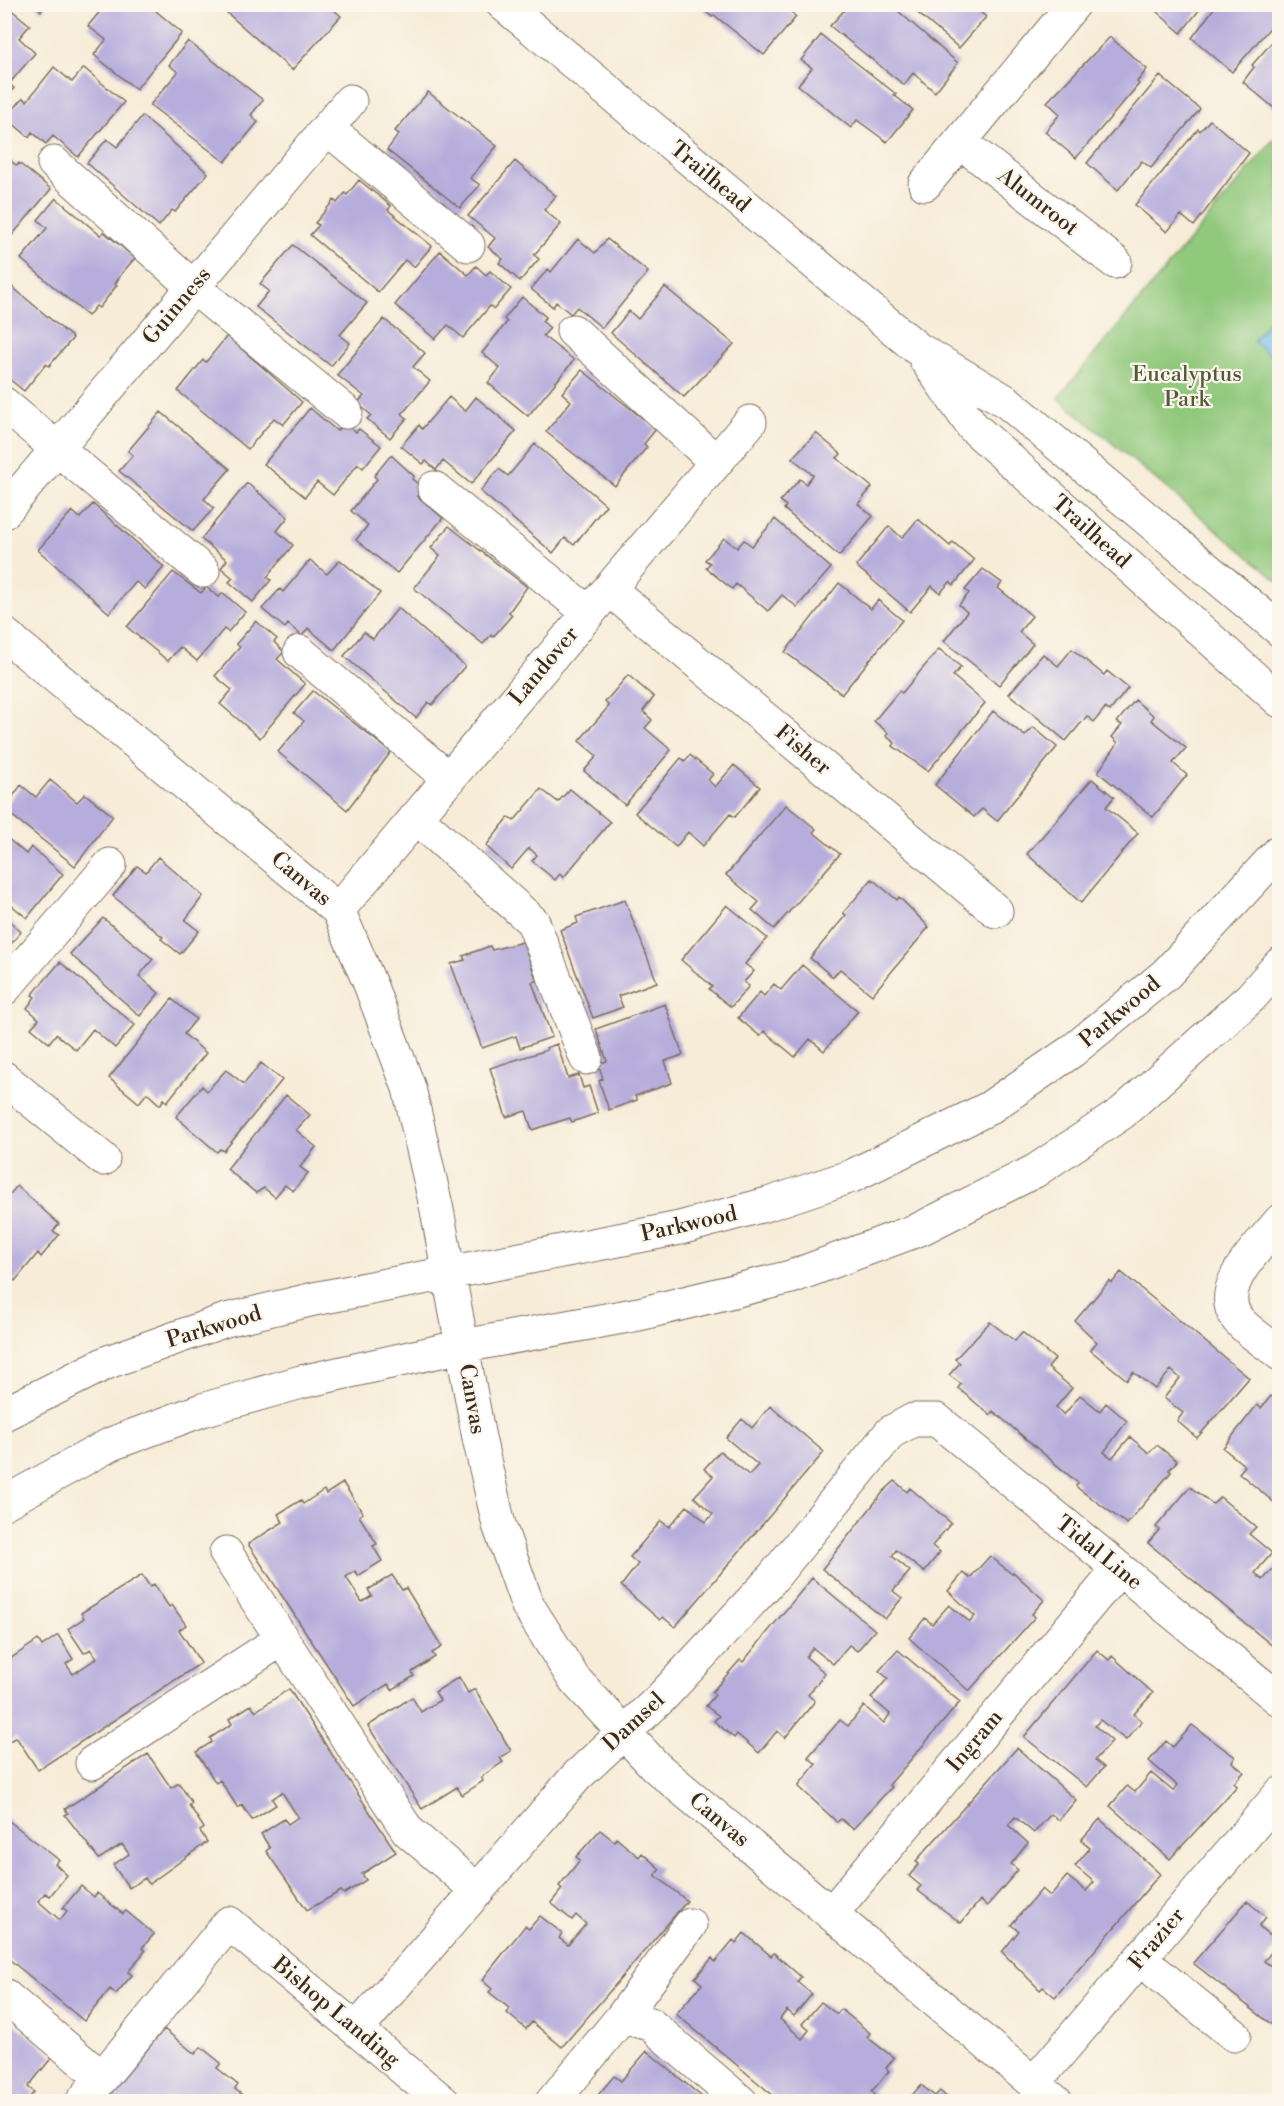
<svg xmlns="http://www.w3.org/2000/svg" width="1284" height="2106" viewBox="0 0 1284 2106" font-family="'Libre Bodoni',serif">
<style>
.green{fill:#90c87b;stroke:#66794c;stroke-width:1.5}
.water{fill:#6fbde9;stroke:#557484;stroke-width:1.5}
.building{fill:#b7addc}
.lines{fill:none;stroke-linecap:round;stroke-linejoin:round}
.minor-casing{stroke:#7d6e5f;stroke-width:35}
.minor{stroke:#fff;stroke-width:33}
.labels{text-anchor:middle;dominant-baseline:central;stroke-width:4.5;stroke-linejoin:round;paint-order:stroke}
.street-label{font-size:22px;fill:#3b2a1e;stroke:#fbf7ec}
.park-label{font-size:22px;fill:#54593a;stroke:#fbf7ec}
</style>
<rect width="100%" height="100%" fill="#fbf7ec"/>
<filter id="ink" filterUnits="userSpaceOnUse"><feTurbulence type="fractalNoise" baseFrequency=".0167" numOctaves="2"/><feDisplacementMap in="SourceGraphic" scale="12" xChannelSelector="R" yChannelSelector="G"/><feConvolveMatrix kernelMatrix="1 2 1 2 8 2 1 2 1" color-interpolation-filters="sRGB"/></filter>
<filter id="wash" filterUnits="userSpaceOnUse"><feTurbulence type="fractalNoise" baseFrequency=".008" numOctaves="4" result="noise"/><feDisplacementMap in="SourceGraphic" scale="24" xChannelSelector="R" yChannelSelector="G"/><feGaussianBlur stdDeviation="1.35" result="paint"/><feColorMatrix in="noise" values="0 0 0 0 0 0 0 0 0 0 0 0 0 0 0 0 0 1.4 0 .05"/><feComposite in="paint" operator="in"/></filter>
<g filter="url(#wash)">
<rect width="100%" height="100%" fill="#f7ecd8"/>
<path class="green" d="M1279 133V582L1058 398Z"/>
<path class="water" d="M1279 309V363L1253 341Z"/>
<g id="blocks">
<path class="building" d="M4 4 30 25 19 38 35 53 9 84 14 88 4 99Z
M34 4H47L41 11Z
M106 4H162L156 11 182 33 136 89 94 55 106 40 88 26Z
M217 4H327L341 16 292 70Z
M697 4H784L796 17 764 55 714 15 712 17Z
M907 4H971L986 17 959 48Z
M1163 4H1204L1181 33 1157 12Z
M1217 4H1280V16L1232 72 1192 38Z
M849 5H891L958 63 935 92 913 73 904 85 830 26Z
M1280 33V113L1243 82 1254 67 1252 65Z
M821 35 896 94 894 95 913 110 887 142 857 120 851 128 798 85 812 68 801 60Z
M1110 37 1147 69 1137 82 1139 84 1076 158 1045 132 1060 114 1047 102Z
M188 41 263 100 251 115 258 122 225 162 150 105 178 72 169 65Z
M54 67 72 82 84 68 124 102 78 157 53 136 46 144 32 132 29 137 6 118 23 98 27 101Z
M1160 76 1200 109 1151 168 1142 161 1118 190 1087 163Z
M428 92 497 146 470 178 480 185 460 208 387 150 399 134 395 131Z
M142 116 208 173 175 212 172 210 159 226 87 163 107 139 117 147Z
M1210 120 1249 153 1194 226 1181 215 1167 232 1135 205 1198 129 1200 131Z
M4 155 17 166 19 163 51 189 4 245Z
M515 161 556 196 544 210 561 224 534 255 539 259 520 281 499 263 503 259 488 247 495 238 468 216Z
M359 180 391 206 388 210 432 246 414 267 405 260 378 292 310 235 319 225 315 223 334 200 337 203 345 193 347 195Z
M56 198 100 235 104 232 135 258 122 273 115 284 117 285 99 308 96 306 88 316 21 259 47 228 38 220Z
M578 239 595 253 607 239 648 272 602 328 577 307 571 314 556 302 553 307 531 289 548 269 551 272Z
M293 245 367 303 340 335 350 343 331 366 256 307 269 291 260 284Z
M440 251 468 275 476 266 486 275 490 271 511 289 494 309 490 306 463 338 448 325 435 339 395 305Z
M4 280 73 338 49 366 46 364 24 391 4 375Z
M665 287 734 344 684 397 611 333 629 311 638 319Z
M522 297 546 317 542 321 550 328 543 336 574 360 528 416 488 383 500 368 482 353 507 322 504 319Z
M384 319 425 353 413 367 430 381 402 414 407 418 390 438 367 419 371 415 357 403 364 396 337 375Z
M227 336 302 402 283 425 274 418 248 449 178 391 203 360 206 362Z
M582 370 656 429 644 444 647 447 615 486 546 432 571 401 562 393Z
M449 397 465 411 476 397 516 431 471 484 443 461 436 470 426 461 423 464 401 446 419 425 422 429Z
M310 408 337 431 344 423 356 432 359 429 381 446 363 468 358 464 333 495 317 482 305 497 264 464Z
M161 412 230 469 204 499 214 508 193 531 119 471 133 455 128 451Z
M816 433 841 454 837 458 872 487 858 504 873 516 839 556 784 509 786 506 780 501 800 479 806 484 813 475 792 458Z
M535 444 606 505 574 545 565 538 553 553 480 491 499 469 508 476Z
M391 455 414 476 412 479 423 488 417 496 443 518 397 573 356 540 368 525 351 511 377 479 374 476Z
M247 483 288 517 277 531 293 545 267 577 271 580 253 602 229 582 233 578 221 568 227 560 201 539Z
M93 504 164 567 145 589 136 582 109 613 38 550 72 511 80 518Z
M775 519 831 568 797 607 782 595 768 611 736 584 732 589 706 568 710 563 705 560 724 538 737 548 744 540 752 546Z
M918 519 950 546 953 542 974 560 954 585 950 582 940 593 932 586 910 612 856 566 889 526 902 538Z
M449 526 527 587 509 612 512 615 493 637 491 635 483 644 414 588 440 556 431 548Z
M310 560 327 574 340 560 380 593 334 650 308 628 302 636 288 624 285 628 262 609 280 589 283 592Z
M983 569 1002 583 998 588 1032 616 1019 632 1033 644 999 685 944 641 967 612 959 605 969 593 965 590Z
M173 572 201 593 206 587 219 597 223 593 245 612 228 632 224 629 197 661 180 647 168 661 127 627Z
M839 583 871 609 878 600 902 620 842 694 785 652Z
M398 608 465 666 432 705 428 702 416 718 344 656 364 632 373 639Z
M256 621 277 639 274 642 284 652 277 659 305 684 260 738 220 704 232 690 215 676 240 647 236 644Z
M939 649 961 667 953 676 985 703 928 771 893 746 895 743 886 736 888 733 874 721 899 691 902 693Z
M1072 649 1104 675 1107 671 1128 688 1110 711 1105 708 1094 722 1087 716 1066 741 1009 694 1043 654 1058 666Z
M628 675 654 697 643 711 652 720 645 728 671 750 625 805 584 771 597 756 579 741 609 706 605 702Z
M313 691 391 752 347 810 278 752 304 721 294 713Z
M1135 700 1154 716 1151 720 1186 748 1173 763 1187 775 1153 817 1098 772 1118 743 1112 737 1122 725 1117 722Z
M993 711 1025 736 1033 727 1057 747 997 821 982 809 974 817 935 785Z
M690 755 713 774 708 780 715 787 734 765 760 787 735 817 730 814 703 846 688 832 676 847 635 813 681 758 685 761Z
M1092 779 1114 797 1106 807 1138 833 1081 903 1027 854Z
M50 780 77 802 85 794 113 816 75 866 4 809 21 785 36 797Z
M541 789 558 802 570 789 610 822 563 878 560 874 555 880 532 861 537 855 529 848 511 869 486 846 509 817 514 821Z
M786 805 816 829 813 832 840 854 774 929 752 910 759 902 726 875Z
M6 837 26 854 31 847 63 874 27 918 4 899Z
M158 857 203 896 185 920 199 931 180 954 161 939 163 937 113 896 137 866 146 872Z
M872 879 897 900 899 897 929 927 872 995 840 969 833 977 810 958 846 915 843 913Z
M625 900 657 982 618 996 623 1007 593 1018 560 930 578 923 576 917Z
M727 905 767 938 745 964 754 971 744 982 749 986 731 1007 709 989 712 986 681 960Z
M4 915 21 932 4 952Z
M103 918 153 959 139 976 159 993 140 1016 70 954Z
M523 942 537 981 532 982 552 1037 520 1048 516 1036 482 1048 451 964 465 960 463 956 490 946 492 950Z
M60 962 135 1025 115 1048 93 1029 76 1050 56 1034 49 1043 31 1028 39 1019 27 1008 35 997 32 995Z
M802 965 858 1011 824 1051 810 1039 795 1057 764 1031 760 1036 738 1018 760 992 764 996 774 984 781 990Z
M172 999 196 1019 184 1034 206 1053 167 1102 164 1099 160 1105 147 1093 139 1103 109 1078Z
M665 1004 683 1055 665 1061 672 1083 635 1096 637 1100 609 1110 599 1081 603 1079 598 1064 607 1061 596 1029Z
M557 1044 568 1078 579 1075 583 1088 589 1086 598 1113 572 1122 570 1118 532 1130 526 1111 506 1117 490 1068 547 1050 546 1048Z
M261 1063 282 1080 224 1151 220 1149 217 1152 176 1117 202 1086 207 1091 226 1070 244 1084Z
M286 1095 310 1115 296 1130 316 1147 300 1167 308 1173 293 1191 285 1185 275 1197 264 1188 256 1193 227 1169Z
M17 1186 59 1224 53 1231 59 1235 41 1257 38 1253 15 1281 4 1272V1201Z
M1121 1272 1249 1378 1197 1438 1177 1421 1183 1413 1164 1398 1180 1378 1171 1370 1155 1389 1133 1372 1127 1380 1090 1350 1097 1342 1075 1321 1109 1281 1112 1283Z
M990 1322 1015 1341 1022 1332 1055 1359 1048 1368 1072 1388 1056 1407 1064 1415 1080 1395 1100 1411 1106 1403 1127 1421 1104 1452 1112 1458 1130 1437 1149 1453 1157 1445 1177 1461 1169 1470 1171 1472 1127 1524 1079 1489 1076 1486 1078 1483 993 1411 990 1415 958 1388 961 1384 949 1375 960 1363 955 1359Z
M1271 1396 1280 1403V1500L1276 1504 1239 1473 1245 1466 1223 1448 1257 1405 1261 1408Z
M770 1406 824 1452 675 1627 663 1617 660 1620 621 1586 638 1564 630 1557 661 1521 669 1527 687 1506 706 1522 713 1514 694 1497 713 1476 704 1469 720 1451 749 1475 758 1465 726 1438 742 1419 752 1428Z
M895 1481 907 1492 910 1488 951 1523 932 1546 940 1552 924 1572 896 1550 892 1556 910 1571 893 1591 902 1598 885 1619 822 1569 884 1491Z
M343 1483 363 1513 359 1516 377 1544 373 1546 382 1561 358 1576 355 1571 346 1577 362 1602 372 1596 368 1590 392 1575 402 1590 406 1588 442 1647 432 1653 435 1657 412 1672 414 1676 392 1690 388 1684 354 1706 248 1544 283 1522 278 1514 301 1500 303 1504 324 1490 326 1494Z
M1190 1487 1213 1504 1220 1497 1256 1527 1249 1534 1272 1553 1255 1573 1263 1580 1280 1561V1652L1148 1543 1159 1530 1156 1527Z
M990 1556 1012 1574 1013 1572 1044 1600 1032 1614 1035 1617 969 1691 909 1638 925 1618 932 1624 949 1605 970 1622 975 1616 948 1591 963 1573 970 1578Z
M142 1575 150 1587 154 1584 169 1607 172 1605 186 1625 179 1630 201 1663 38 1770 16 1737 8 1742 4 1736 7 1661 38 1640 42 1646 58 1635 73 1659 66 1664 73 1674 97 1658 91 1649 84 1653 68 1629 84 1618 81 1613Z
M812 1578 875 1630 857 1651 849 1645 833 1664 813 1648 809 1652 806 1657 825 1673 808 1695 815 1701 785 1738 777 1731 759 1753 737 1734 734 1738 714 1721 719 1716 706 1706 715 1695 712 1692 740 1660 743 1662Z
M898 1650 960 1702 889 1785 892 1787 886 1793 853 1829 841 1819 837 1822 798 1786 816 1764 808 1757 840 1720 848 1726 864 1706 884 1723 890 1714 871 1698 888 1678 879 1671Z
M1097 1650 1109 1660 1112 1656 1153 1693 1134 1714 1142 1721 1126 1740 1100 1720 1095 1726 1112 1741 1095 1760 1104 1767 1087 1787 1024 1737Z
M459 1677 468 1693 475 1689 511 1751 500 1758 503 1762 481 1777 483 1781 462 1795 457 1787 422 1809 368 1726 412 1697 421 1712 440 1700 435 1692Z
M289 1689 396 1852 362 1874 366 1880 344 1894 341 1891 307 1910 266 1851 270 1848 261 1834 284 1819 288 1824 298 1817 282 1792 272 1799 276 1805 252 1820 242 1805 238 1808 220 1780 216 1783 196 1752 212 1742 210 1738 232 1724 229 1719 251 1705 256 1711Z
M1192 1725 1235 1757 1232 1762 1244 1772 1234 1783 1237 1786 1170 1859 1110 1806 1127 1786 1135 1792 1151 1773 1173 1791 1177 1785 1149 1761 1166 1741 1173 1747Z
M1017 1748 1076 1800 1059 1820 1051 1814 1034 1833 1015 1817 1008 1825 1028 1843 1011 1864 1018 1870 987 1906 980 1900 961 1923 917 1890 921 1886 909 1876 919 1864 916 1861Z
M148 1754 171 1788 179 1783 192 1803 189 1805 204 1828 200 1831 207 1842 149 1884 145 1878 129 1888 113 1865 129 1854 122 1844 99 1859 65 1815 68 1813 65 1809Z
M4 1817 59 1860 55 1864 67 1875 50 1896 45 1893 38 1901 60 1920 67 1911 63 1908 81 1886 94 1897 97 1893 123 1914 126 1911 154 1934 142 1948 145 1951 128 1972 132 1975 116 1994 110 1989 84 2021 4 1955Z
M1100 1819 1160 1874 1055 1997 1043 1987 1040 1990 1002 1952 1019 1931 1011 1925 1042 1889 1050 1896 1067 1876 1086 1891 1094 1882 1075 1866 1090 1848 1081 1840Z
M600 1830 614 1841 616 1838 639 1857 642 1853 660 1869 655 1875 687 1901 562 2047 532 2022 526 2029 507 2013 510 2009 489 1992 492 1989 482 1980 525 1926 529 1929 540 1916 562 1933 559 1938 568 1945 586 1924 576 1915 572 1920 551 1903 562 1889 559 1886 580 1860 576 1857Z
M1247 1901 1266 1917 1259 1926 1280 1942 1264 1961 1271 1966 1280 1955V2031L1193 1963Z
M744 1933 771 1956 774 1953 801 1977 797 1982 812 1994 794 2016 787 2010 780 2019 802 2039 809 2030 802 2024 821 2002 837 2014 841 2009 870 2033 867 2037 894 2058 886 2068 889 2071 872 2091 875 2095 869 2102H781L676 2014 702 1984 695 1978 712 1958 715 1962 733 1940 736 1943Z
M4 2015 53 2056 28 2087 34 2092 26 2102H4Z
M164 2029 195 2054 201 2047 221 2063 217 2068 238 2085 235 2089 245 2097 241 2102H104Z
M647 2051 708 2102H599L602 2098 598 2095 614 2076 621 2081Z
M921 2085 935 2096 940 2091 952 2102H906Z"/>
</g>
</g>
<g filter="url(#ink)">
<use href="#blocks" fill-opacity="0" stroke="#7d6e5f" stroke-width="1.5"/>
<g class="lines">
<g class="minor-casing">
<path id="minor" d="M503 4 918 349 1007 402 1280 630
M327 128 468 245
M960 142 1115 262
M54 163 193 287 346 412
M925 184 1074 4
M573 331 716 462
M926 360 973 427 1280 701
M4 404 203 571
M434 488 589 613
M4 512 350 101
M609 589 996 911
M4 634 338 910 370 984 409 1088 437 1210 479 1438 499 1525 528 1606 574 1679 656 1767 1056 2102
M300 652 449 779
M416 817 533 922 586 1058
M338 910 750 422
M4 989 110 865
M4 1078 103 1159
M1280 1221C1261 1245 1215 1285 1236 1317 1244 1329 1268 1344 1280 1354
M4 1414 108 1362 226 1320 314 1299 680 1228 768 1204 852 1176 989 1108 1072 1051 1166 974 1280 851
M4 1503 111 1444 202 1410 301 1382 463 1346 639 1314 791 1277 920 1229 1035 1171 1122 1113 1251 997 1280 964
M226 1553 408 1831 478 1891
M92 1763 282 1639
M831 1914 1119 1569
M1140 1959 1234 2035
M4 1995 102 2078
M622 2017 690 1925
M357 2029 577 1776 661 1698 770 1581 891 1432 913 1420H937L1280 1700
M1034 2083 1280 1794
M82 2102 229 1923 443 2102
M552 2102 622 2017 650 2024 741 2102"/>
</g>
<use href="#minor" class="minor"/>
</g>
</g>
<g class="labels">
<g class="street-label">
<text transform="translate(710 177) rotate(40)">Trailhead</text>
<text transform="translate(1038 202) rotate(38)">Alumroot</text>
<text transform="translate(177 306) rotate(-50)">Guinness</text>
<text transform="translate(1091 532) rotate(42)">Trailhead</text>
<text transform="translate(544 666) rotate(-50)">Landover</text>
<text transform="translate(803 750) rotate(40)">Fisher</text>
<text transform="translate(301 879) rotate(40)">Canvas</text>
<text transform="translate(1120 1012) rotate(-40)">Parkwood</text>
<text transform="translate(689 1224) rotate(-13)">Parkwood</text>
<text transform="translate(214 1327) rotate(-17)">Parkwood</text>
<text transform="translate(472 1399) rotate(80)">Canvas</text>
<text transform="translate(1099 1553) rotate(39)">Tidal Line</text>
<text transform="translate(634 1722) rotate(-43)">Damsel</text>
<text transform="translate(975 1741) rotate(-50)">Ingram</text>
<text transform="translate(719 1820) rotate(40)">Canvas</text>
<text transform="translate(1157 1939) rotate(-50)">Frazier</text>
<text transform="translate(336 2012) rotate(40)">Bishop Landing</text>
</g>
<g class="park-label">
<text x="1187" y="374">Eucalyptus<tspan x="1187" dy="25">Park</tspan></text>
</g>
</g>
<rect width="1284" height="2106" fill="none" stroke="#fbf7ec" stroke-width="24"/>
</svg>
